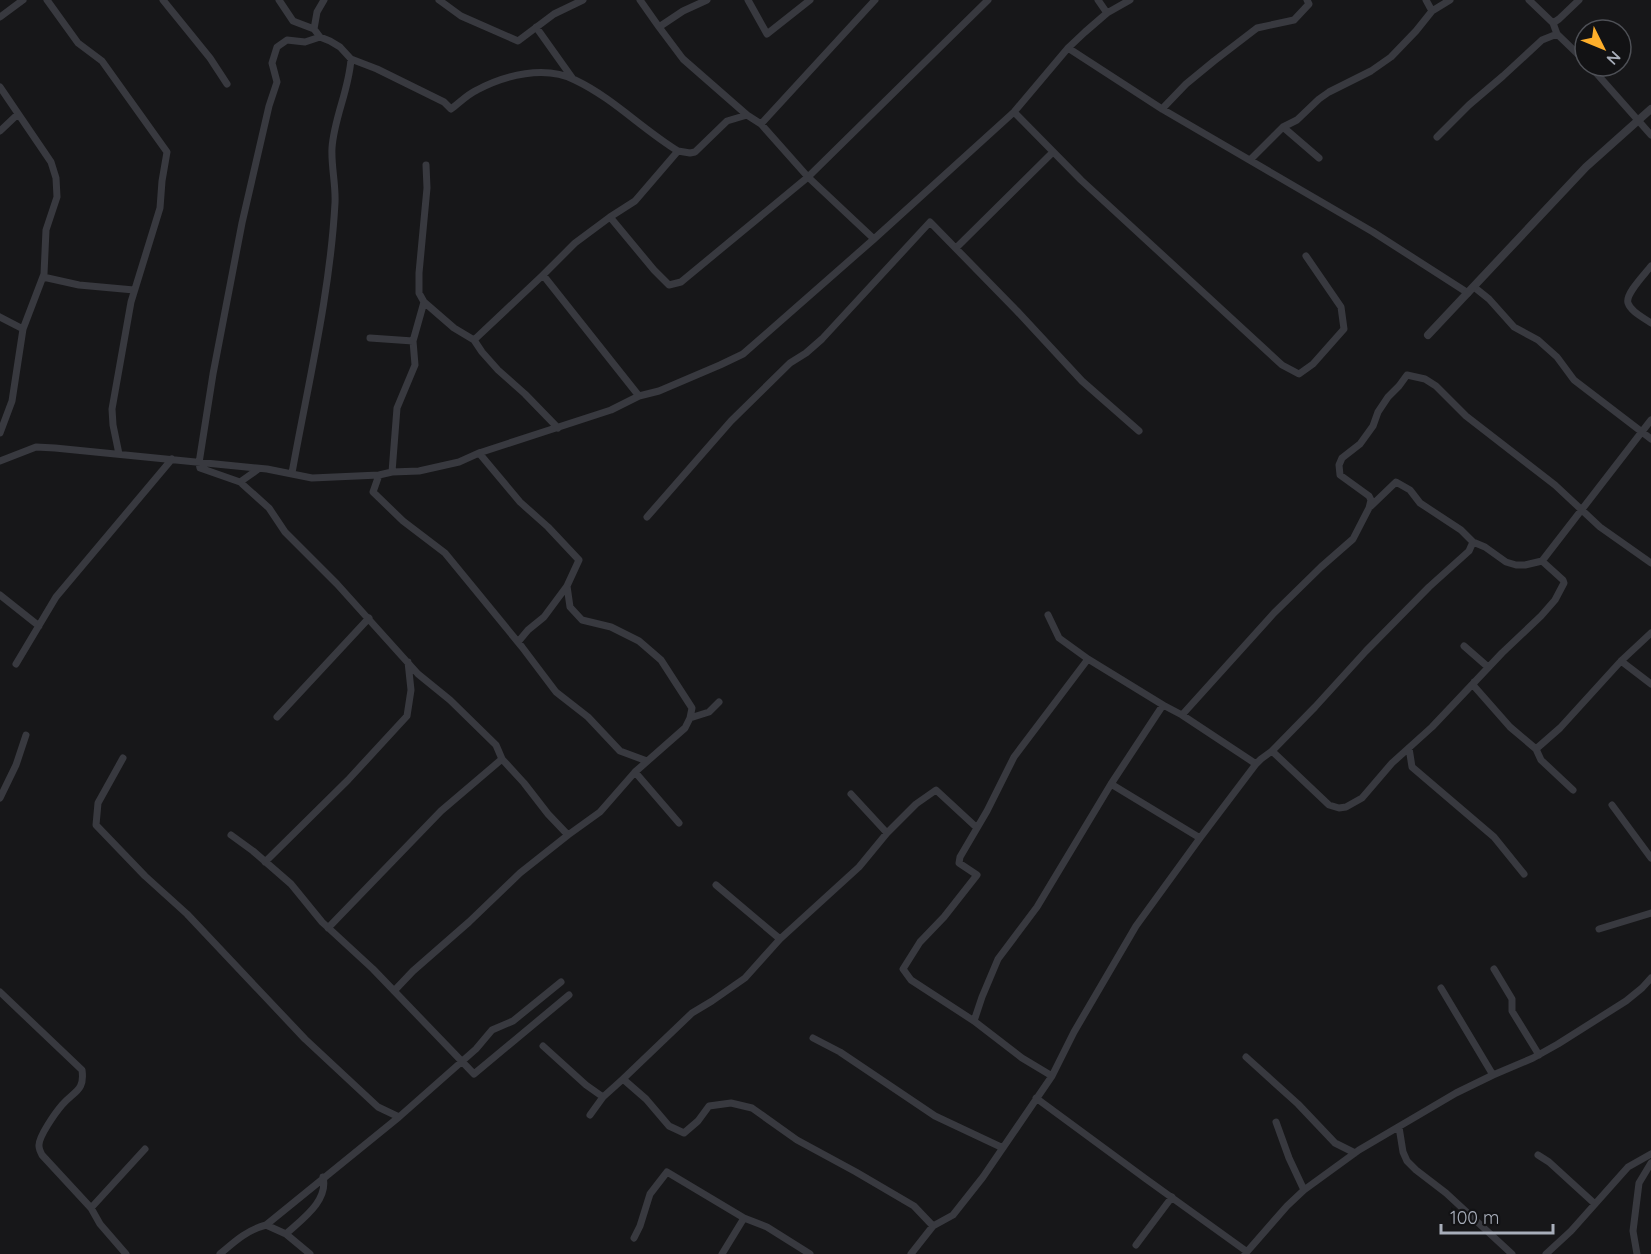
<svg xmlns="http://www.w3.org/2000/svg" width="1651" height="1254" viewBox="0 0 1651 1254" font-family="Quicksand,sans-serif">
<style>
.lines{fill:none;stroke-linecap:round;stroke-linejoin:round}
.minor{stroke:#38393f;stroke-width:7}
.tertiary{stroke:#38393f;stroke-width:8}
</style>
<rect width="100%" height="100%" fill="#171719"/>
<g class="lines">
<path class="minor" d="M47 0 78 43 102 61 167 152 162 181 160 208 131 302 112 409 113 425 119 454
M163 0 210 58 227 84
M279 0 293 21 314 29 320 37 330 41 340 47 351 59 377 69 444 102 451 109C459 103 468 94 477 90 505 75 545 65 575 80 613 98 642 129 678 151L635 201 610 217 575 243 543 275
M439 0 461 16 518 41 554 14 583 0
M640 0 659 27 683 11 707 0
M748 0 767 34 810 0
M1098 0 1107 13
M1426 0 1432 11
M1529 0 1553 23 1557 34 1585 61
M0 17 23 0
M1553 23 1559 19 1579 0
M536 27 573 79
M659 27 683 59 747 115
M314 29 317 12 324 0
M320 37 305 42 287 40 277 47 272 63 277 82 269 106 242 223 213 374 199 463 200 468 240 482 269 508 285 532 337 584 418 674 450 700 496 745 502 759 524 783 548 814 568 835
M1068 48 1162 109 1373 232 1468 293
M1590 66 1651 135
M0 87 51 162 56 178 57 197 46 230 44 274 23 329 12 401 0 433
M1162 109 1186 84 1214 61 1257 28 1294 20 1309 4 1307 0
M1014 112 1081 180 1282 365 1299 374 1313 364 1344 329 1341 307 1306 256
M761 124 875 0
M1283 127 1319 158
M0 131 18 114
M1437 137 1469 105 1503 76 1542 40 1557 34
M678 151 690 153 695 152 727 121 747 115 761 124 808 177 874 239
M1250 160 1283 127 1297 120 1319 99 1329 92 1371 71 1391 57 1416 31 1432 11 1450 0
M426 165 427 188 419 273V293L424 302 454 328 474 340 482 352 498 370 525 394 558 428
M610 217 654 270 669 285 681 282 808 177 988 0
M956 248 1053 152
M1651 266C1645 274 1625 294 1628 303 1631 312 1644 318 1651 323
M43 277 79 285 134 290
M1474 287 1489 299 1514 327 1538 340 1557 357 1574 380 1651 439
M0 317 23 329
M370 338 413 341
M474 340 543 275 639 396
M0 461 36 447 55 448 267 469 312 478 379 475 392 472 419 471 459 462 479 453 611 410 639 396 659 391 720 365 743 354 874 239 1014 112 1068 48 1085 32 1107 13 1130 0
M392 472 397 408 415 365 413 341 424 302
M292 473C308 384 330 294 335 203 336 185 331 166 332 148 334 118 349 90 351 59
M379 475 373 492 403 521 445 553 522 647 556 692 588 717 620 751 647 761
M240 482 257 470
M1371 506 1396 482 1410 490 1420 503 1461 530 1473 542 1485 547 1506 562 1516 565H1525L1542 561 1651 420
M647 517 731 421 790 363 806 353 822 339 930 222 1017 311 1082 381 1139 431
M0 595 39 626
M1048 615 1059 638 1088 659 1163 705 1182 715 1256 764 1261 759 1272 751 1315 707 1366 651 1429 587 1469 551 1473 542
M518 642 528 630 544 617 567 586
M1464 646 1488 667
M1621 661 1651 684
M16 664 56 597 172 459
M1474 682 1473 685 1510 727 1536 749 1541 760 1573 790
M1182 715 1274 613 1321 567 1353 539 1369 508 1371 500 1369 496 1340 475 1339 465 1342 458 1360 444 1373 426 1378 412 1388 397 1399 386 1407 375 1425 379 1436 386 1466 416 1555 485 1600 527 1651 563
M277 717 369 618
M690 718 709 712 719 702
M1409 748 1412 767 1494 837 1524 874
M1536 749 1560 728 1621 661 1651 633
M1272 751 1329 805 1339 808 1346 807 1362 798 1392 763 1432 727 1502 653 1541 616 1555 600 1564 583 1563 580 1542 561
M123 758 98 803 96 825 145 876 187 914 305 1039 378 1107 399 1117
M635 772 679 823
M1111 784 1200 838
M851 794 887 833
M0 798 16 765 26 735
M1612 805 1651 858
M231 835 253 851 291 884 322 922 373 969 474 1074 569 995
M265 862 348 780 407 716 411 690 408 662
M716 885 780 939 859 867 887 833 916 804 936 790 976 827
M328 928 441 811 502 759
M1599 929 1651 913
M1494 969 1512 999V1011L1539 1055
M1441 988 1493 1075
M394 991 413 971 469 922 520 873 568 835 600 812 635 772 685 728 690 718 692 708 661 660 639 641 611 627 582 620 570 607 567 586 579 560 548 527 520 502 479 453
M0 992 82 1070C85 1091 74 1091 62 1105 56 1112 38 1137 39 1146 39 1148 41 1153 42 1155L91 1208 100 1224 126 1254
M974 1021 911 980 903 969 920 942 944 917 977 875 959 863 960 857 987 811 1014 757 1088 659
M813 1038 840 1052 935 1116 1003 1148
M543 1046 586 1085 603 1097 623 1079 646 1099 669 1126 684 1133 698 1121 709 1106 731 1103 752 1108 797 1140 856 1172 914 1206 933 1226
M1246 1057 1298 1104 1335 1143 1355 1153
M1052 1076 1022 1058 974 1021 982 997 998 959 1037 907 1111 784 1163 705
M623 1079 692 1013 712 1001 745 978 780 939
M1036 1098 1146 1179 1246 1251
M590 1115 603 1097
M1276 1122 1289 1158 1304 1190
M1399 1127 1403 1152 1407 1161 1416 1170 1446 1193 1512 1254
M1538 1155 1549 1162 1595 1204
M91 1208 145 1149
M266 1225 399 1117 476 1049 492 1030 513 1021 561 982
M286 1234 310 1254
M634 1238 640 1226 650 1194 667 1172 744 1218 767 1227 810 1254
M1136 1245 1172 1197
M220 1254C235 1241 247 1230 266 1225L286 1234C301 1220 329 1201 323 1177
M722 1254 744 1218
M911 1254 933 1226 953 1215 983 1177 1052 1076 1074 1032 1136 926 1200 838 1256 764
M1245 1254 1287 1206 1304 1190 1359 1150 1456 1093 1493 1075 1533 1058 1558 1044 1626 1001 1642 988 1651 978
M1546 1254 1571 1231 1628 1167 1651 1154
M1637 1254 1633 1231 1639 1183 1651 1163"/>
<path class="tertiary" d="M1428 335 1586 167 1651 109"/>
</g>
<g transform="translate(1603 48) rotate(133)"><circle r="28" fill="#121214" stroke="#4e5056" stroke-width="1.5"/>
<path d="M0-4.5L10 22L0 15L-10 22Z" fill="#fdae2b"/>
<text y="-9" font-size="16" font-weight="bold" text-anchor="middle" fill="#a8aeba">N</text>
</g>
<path d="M1441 1224v9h112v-9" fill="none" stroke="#a8aeba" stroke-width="3"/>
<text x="1450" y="1224" font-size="18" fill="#a8aeba" stroke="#121214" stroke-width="4.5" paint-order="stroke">100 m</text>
</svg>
